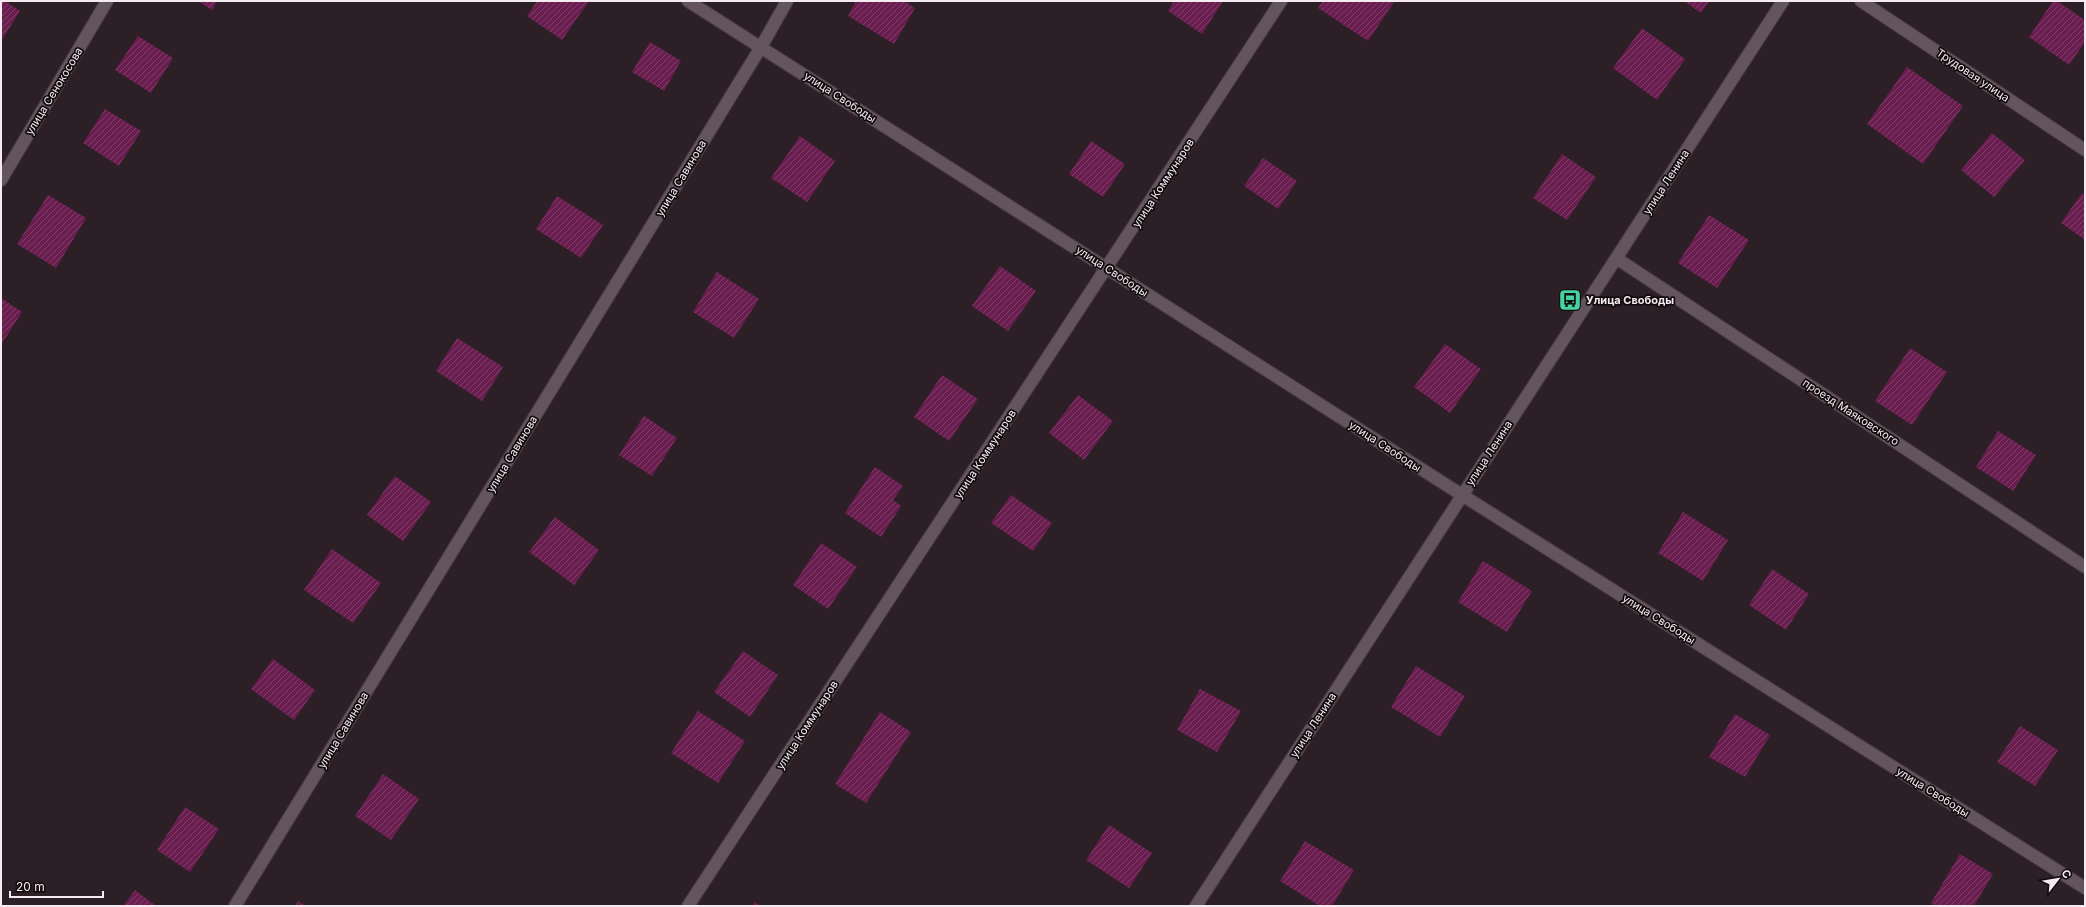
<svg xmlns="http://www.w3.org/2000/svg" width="2086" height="907" viewBox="0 0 2086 907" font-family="Inter,sans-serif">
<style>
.building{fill:url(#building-hatch)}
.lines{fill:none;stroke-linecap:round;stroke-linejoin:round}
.minor-casing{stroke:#453b40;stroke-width:14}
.minor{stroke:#64545d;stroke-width:12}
.labels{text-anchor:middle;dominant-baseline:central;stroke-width:3.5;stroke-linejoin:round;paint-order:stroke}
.street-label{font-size:11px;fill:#f4ebf0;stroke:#110b0e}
.poi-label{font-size:11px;font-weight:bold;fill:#f4ebf0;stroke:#110b0e;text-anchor:start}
</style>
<defs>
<pattern id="building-hatch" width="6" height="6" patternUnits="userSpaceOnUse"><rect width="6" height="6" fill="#6a1e50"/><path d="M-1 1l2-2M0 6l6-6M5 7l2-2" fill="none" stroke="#803f6a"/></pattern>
</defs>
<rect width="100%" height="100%" fill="#2c1f26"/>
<path class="building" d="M1 1H5L20 11 1 41Z
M198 1H217L212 10Z
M537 1H589L562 40 527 16Z
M856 1H904L915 8 894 44 848 16Z
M1174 1H1223L1202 34 1168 11Z
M1323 1H1392L1394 2 1368 41 1318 8Z
M1684 1H1709L1701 13Z
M2053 1H2057L2085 20V42L2069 65 2029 37Z
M1642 28 1685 59 1657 100 1613 68Z
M138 36 173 58 151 93 115 70Z
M650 42 681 61 664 91 632 72Z
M1907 67 1963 106 1923 164 1867 124Z
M105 109 141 131 119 166 83 143Z
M1992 133 2025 160 1994 197 1961 170Z
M800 136 835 161 807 202 771 178Z
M1091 141 1125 164 1103 197 1069 174Z
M1562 154 1596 177 1567 220 1533 198Z
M1263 158 1297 181 1278 209 1244 186Z
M2082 193 2085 196V240L2061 223Z
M48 195 86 218 56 268 17 244Z
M557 196 603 225 581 258 536 229Z
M1709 215 1749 240 1717 288 1678 263Z
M1000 266 1036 291 1008 331 972 306Z
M717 272 759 299 734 338 693 312Z
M1 298 22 312 1 345Z
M457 338 503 367 482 401 436 371Z
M1445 344 1481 369 1450 413 1414 387Z
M1910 348 1947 372 1912 425 1875 401Z
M942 375 978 399 949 441 914 417Z
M1078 395 1113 421 1084 460 1049 433Z
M644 416 677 438 652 476 619 455Z
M1998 431 2036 455 2013 491 1976 467Z
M875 467 903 486 893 500 901 506 881 537 845 513Z
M395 476 431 502 403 541 367 515Z
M1011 495 1052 523 1033 551 991 523Z
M1683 512 1728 540 1703 581 1658 553Z
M555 517 599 550 574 585 529 552Z
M821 543 857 567 828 609 793 585Z
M332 549 381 583 353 623 304 590Z
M1483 561 1532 591 1507 632 1458 602Z
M1772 569 1809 594 1786 630 1749 605Z
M743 651 778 675 750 717 714 692Z
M273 659 315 690 294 720 251 689Z
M1416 666 1465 696 1440 737 1391 707Z
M1200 689 1241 711 1217 752 1177 730Z
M698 711 745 741 718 783 671 753Z
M880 712 911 732 866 803 835 784Z
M1735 714 1770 735 1745 777 1709 757Z
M2020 726 2058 750 2035 786 1997 762Z
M383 774 419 799 391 840 355 816Z
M185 807 219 829 190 872 157 850Z
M1109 825 1152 853 1129 888 1086 860Z
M1305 841 1354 870 1332 906H1320L1280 881Z
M1960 854 1993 874 1974 906H1935L1931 903Z
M135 890 156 906H123Z
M298 901 306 906H295Z
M755 902 760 906H752Z"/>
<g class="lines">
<g class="minor-casing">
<path id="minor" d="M688 1 1462 495 2085 888
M1861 1 2085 150
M1 180 107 1
M1616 258 2085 567
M235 906 761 47 787 1
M688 906 1281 1
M1196 906 1783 1"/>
</g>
<use href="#minor" class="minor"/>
</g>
<defs>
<g id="bus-square" transform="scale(1.15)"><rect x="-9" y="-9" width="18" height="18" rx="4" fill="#45d49f" stroke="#110b0e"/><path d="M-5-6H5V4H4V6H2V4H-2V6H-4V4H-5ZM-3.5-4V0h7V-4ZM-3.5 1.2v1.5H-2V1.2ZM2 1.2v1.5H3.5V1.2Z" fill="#111"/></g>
</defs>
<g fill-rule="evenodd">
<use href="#bus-square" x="1570" y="300"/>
</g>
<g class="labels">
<g class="street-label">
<text transform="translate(1973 75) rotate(34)">Трудовая улица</text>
<text transform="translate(54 91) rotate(-59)">улица Сенокосова</text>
<text transform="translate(840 97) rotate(33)">улица Свободы</text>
<text transform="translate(681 178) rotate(-59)">улица Савинова</text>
<text transform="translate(1666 182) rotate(-57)">улица Ленина</text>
<text transform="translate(1163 183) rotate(-57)">улица Коммунаров</text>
<text transform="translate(1112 271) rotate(33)">улица Свободы</text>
<text transform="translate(1851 412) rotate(33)">проезд Маяковского</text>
<text transform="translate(1385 446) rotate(33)">улица Свободы</text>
<text transform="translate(1489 453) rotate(-57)">улица Ленина</text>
<text transform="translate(512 454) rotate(-59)">улица Савинова</text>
<text transform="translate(985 454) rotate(-57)">улица Коммунаров</text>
<text transform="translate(1659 619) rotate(32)">улица Свободы</text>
<text transform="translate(807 725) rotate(-57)">улица Коммунаров</text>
<text transform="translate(1313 725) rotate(-57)">улица Ленина</text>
<text transform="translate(343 730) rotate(-59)">улица Савинова</text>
<text transform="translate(1933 792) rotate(32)">улица Свободы</text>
</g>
<g class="poi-label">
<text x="1586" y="300">Улица Свободы</text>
</g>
</g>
<rect width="2086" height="907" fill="none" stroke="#f4ebf0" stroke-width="4"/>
<g transform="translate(2058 879) rotate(59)" stroke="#110b0e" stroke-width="3" paint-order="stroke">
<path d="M0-3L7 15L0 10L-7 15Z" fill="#f4ebf0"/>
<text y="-6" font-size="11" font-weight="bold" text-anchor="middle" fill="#f4ebf0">С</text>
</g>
<path d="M10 891v6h93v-6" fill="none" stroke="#f4ebf0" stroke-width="2"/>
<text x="16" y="891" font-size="12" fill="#f4ebf0" stroke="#110b0e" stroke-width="3" paint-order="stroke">20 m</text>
</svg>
